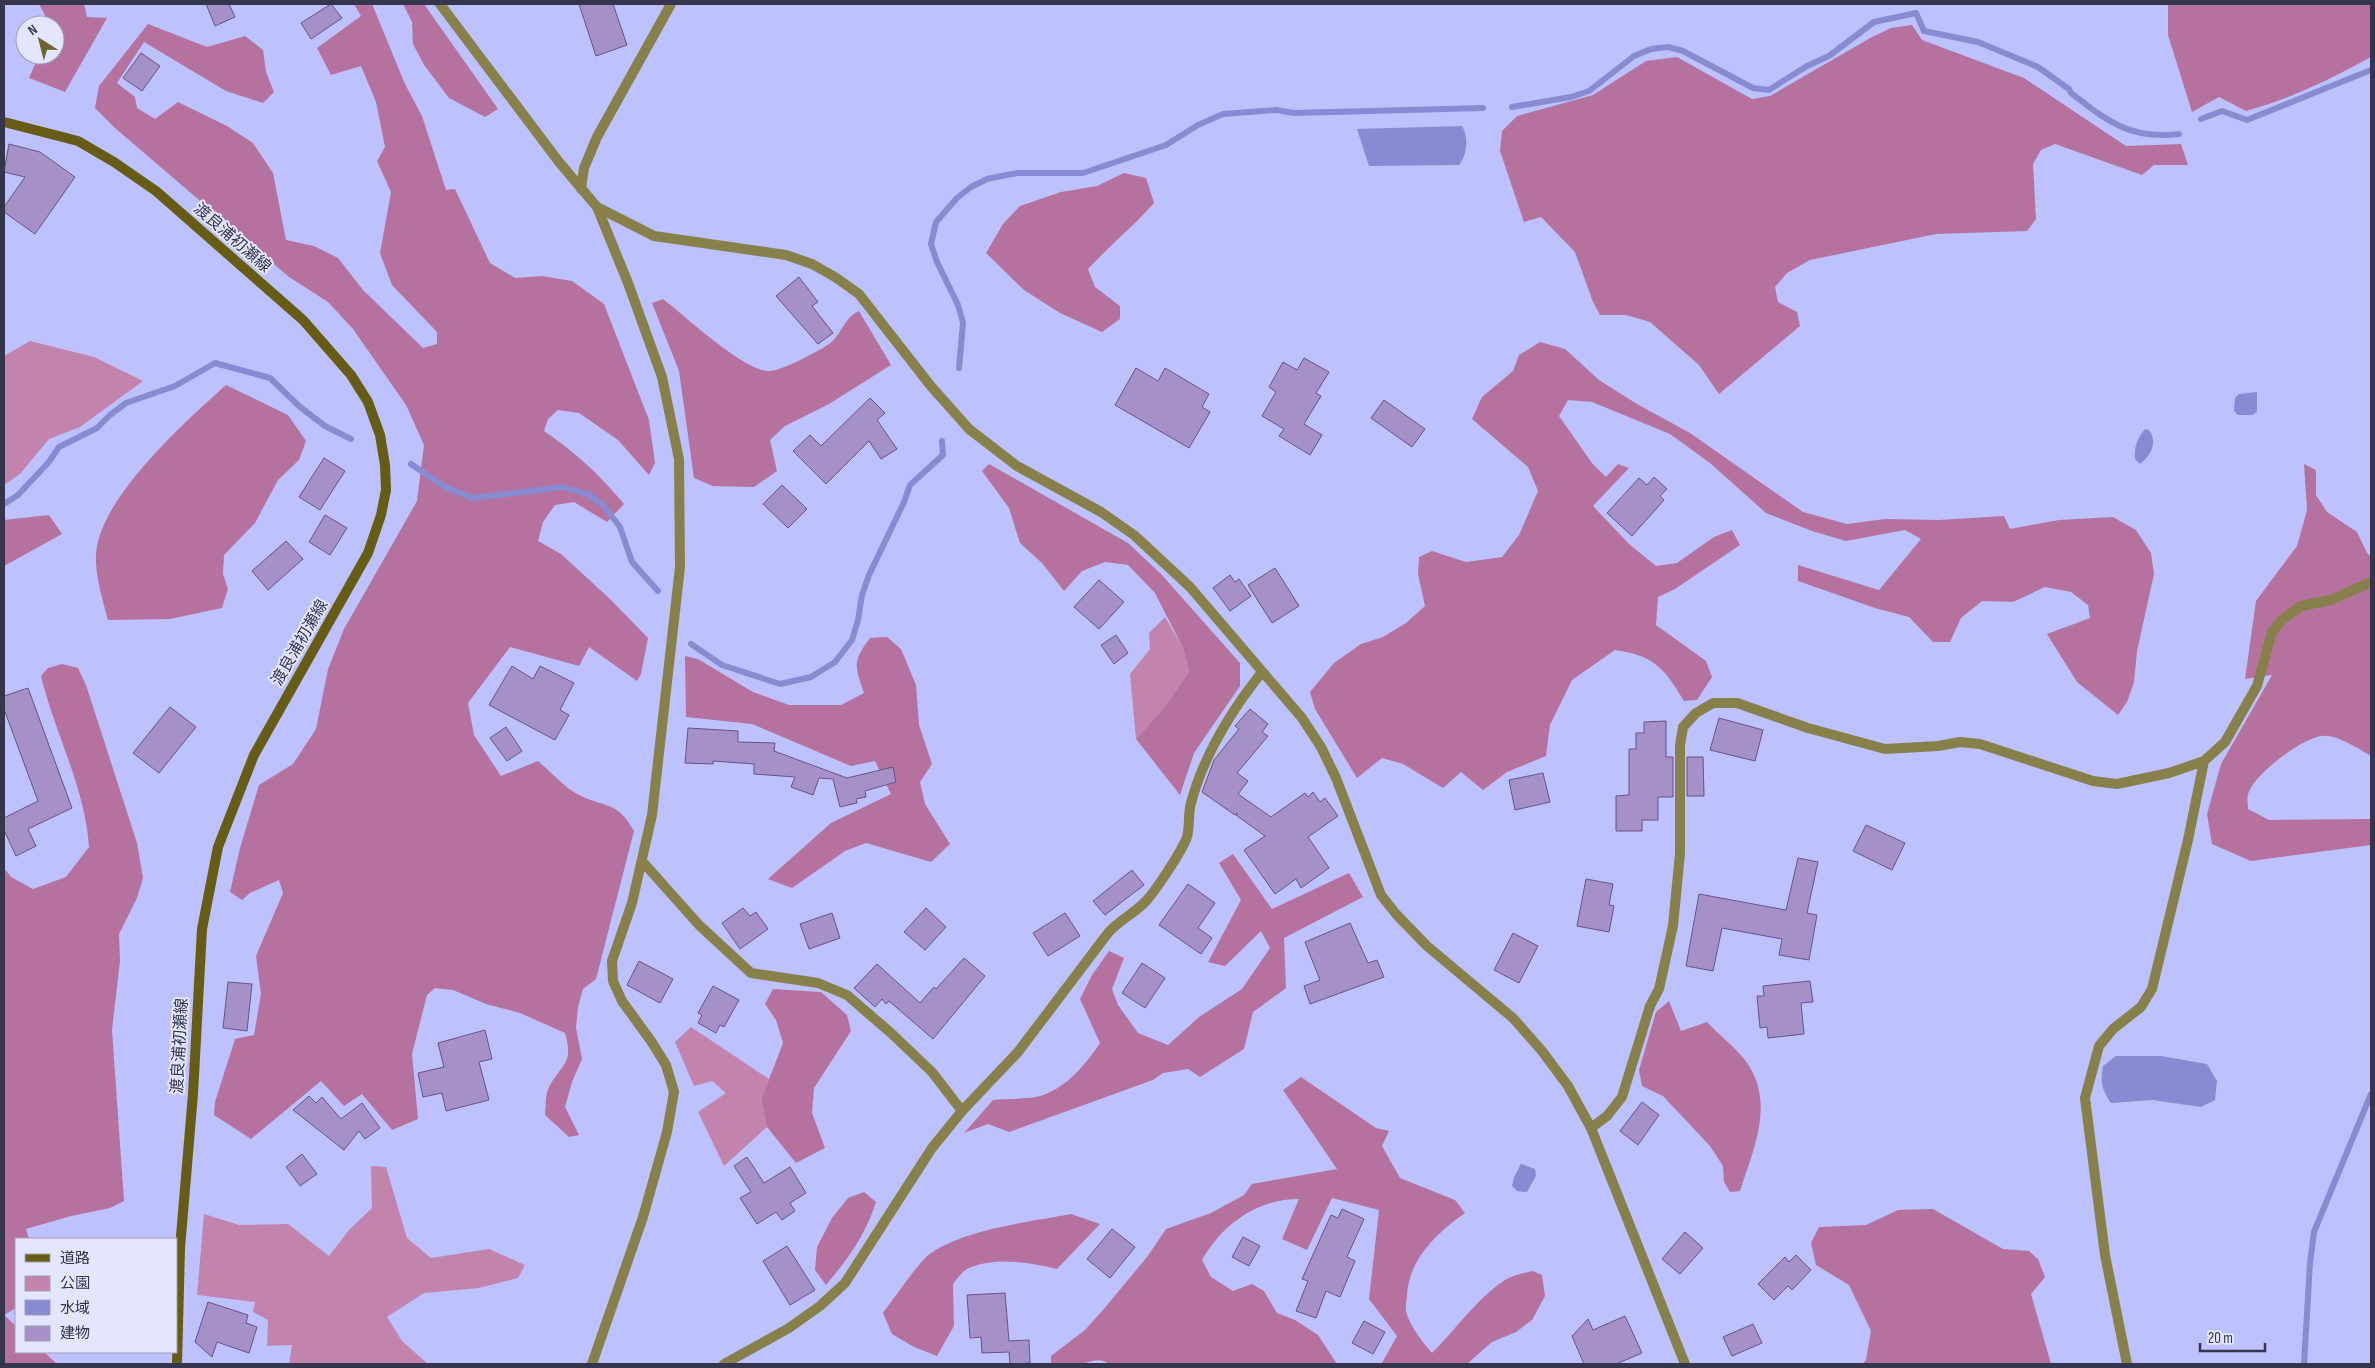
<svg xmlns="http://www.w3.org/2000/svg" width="2375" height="1368" viewBox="0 0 2375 1368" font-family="'Sofia Sans Condensed','Noto Sans JP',sans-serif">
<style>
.green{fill:#c284ac}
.forest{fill:#b6729e}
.water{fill:#888bd1}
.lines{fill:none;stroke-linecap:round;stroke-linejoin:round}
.stream{stroke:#888bd1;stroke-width:6}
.building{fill:#a590c8;stroke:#675387}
.minor{stroke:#87804b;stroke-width:10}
.secondary{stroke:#665c15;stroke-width:10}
.labels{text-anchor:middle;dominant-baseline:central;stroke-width:4;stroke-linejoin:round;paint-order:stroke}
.street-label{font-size:16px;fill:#35364e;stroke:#e3e6fe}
</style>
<rect width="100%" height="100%" fill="#bdc1fd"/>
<path class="green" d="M30 341 94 357 143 381 80 427 49 439 20 474 4 485V356Z
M1165 617 1183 648 1189 672 1165 706 1136 739 1130 674 1150 649 1149 633Z
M691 1027 769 1079 761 1100 767 1127 724 1166 698 1112 726 1093 712 1081 694 1086 675 1042Z
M371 1166 386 1167 407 1238 431 1258 489 1249 525 1265 518 1278 479 1288 424 1293 387 1317 402 1341 428 1364H289L292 1345 267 1346 268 1320 253 1312 255 1302 197 1295 204 1214 239 1225 288 1224 329 1256 349 1230 372 1208Z"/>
<path class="forest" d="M39 4H84L87 17 107 18 65 92 29 78 39 55H55V25H50Z
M354 4H372L405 84 422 116 446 190 455 189 490 263 515 278 542 276 572 281 604 304 649 420 655 463 649 475 618 440 579 413 558 410 548 419 544 431C577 454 598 473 624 504L607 522 574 502 555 505 543 522 538 541 561 554 610 599 648 638 641 674 637 681 589 647 579 666 510 647 468 703 474 735 501 776 538 761C550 771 563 786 577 794 605 809 616 799 634 831L596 979 583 989 578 1007 576 1028 582 1059 572 1082 565 1107 579 1135 569 1137 545 1115C546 1107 545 1094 549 1087 562 1063 574 1064 565 1033L520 1013 486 1004 453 990 435 988 427 995 412 1054 418 1119 392 1130 362 1094 344 1106 321 1081 251 1139 214 1115 215 1102 235 1039 254 1035 261 994 256 956 283 893 279 880 250 893 242 900 230 892 240 848 259 785 293 764 316 729 328 669 344 629 417 501 424 445 406 405 353 329 328 302 289 277 115 128 95 108 99 86 148 24 207 47 245 36 263 50 266 72 274 92 263 103 226 91 144 42 117 83 135 97 137 108 155 119 178 102 227 126 253 143 273 173 286 240 314 246 338 258 363 290 423 348 437 344V332L392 285 380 253 391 192 377 161 385 147 376 102 361 66 331 75 317 48 361 16Z
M403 4H424L498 109 485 117 449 98 424 65 413 44 412 22Z
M2168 4H2371V57C2330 79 2291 99 2246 111L2219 97 2192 112 2168 35Z
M1912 25 1922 40 2024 78 2126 146 2181 144 2188 165H2154L2142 175 2055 144 2041 150 2033 164 2036 219 2027 231 1936 234 1810 260 1787 273 1775 287 1778 302 1797 312 1800 326 1719 394 1699 365 1650 322 1626 315H1600L1593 302 1575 252 1541 217 1524 222 1500 151 1502 131 1517 116 1593 95 1646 61 1677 57 1752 99 1770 96 1872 37 1891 28Z
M1124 173 1146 178 1154 203C1133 227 1109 246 1088 269L1095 287 1120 306V319L1102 332 1060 313 1024 290 986 253 1003 224 1020 206 1061 192 1097 186Z
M663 299C684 315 746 373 770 371 783 370 817 352 829 344 842 335 843 318 859 311L891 365 829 404 785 426 770 440 777 471 754 487 713 486 694 478 679 371 652 303Z
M1540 342 1565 349 1599 380 1637 404 1690 433 1803 512 1847 524 1885 519 1939 520 2004 516 2010 529 2059 520 2113 517 2136 530 2151 553 2154 574 2137 651 2134 682 2127 702 2118 715 2077 682 2047 634 2090 618 2088 605 2071 592 2045 587 2013 602 1982 601 1961 618 1950 642H1933L1909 617 1875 608 1798 581V565L1879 590 1921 539 1905 530 1846 541 1812 531 1766 513 1710 463 1670 434 1592 402 1568 400 1559 416 1592 463 1606 477 1618 464 1629 468 1593 506 1629 544 1656 566 1677 563 1714 537 1732 530 1740 545 1675 589 1658 597 1656 625 1706 661 1712 677 1697 700 1684 701C1664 668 1655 656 1615 650L1572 680 1550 725 1546 756 1507 772 1483 790 1461 772 1443 788 1403 764 1382 758 1357 778 1315 709 1310 692 1334 663 1361 644 1383 637 1406 623 1425 606 1418 574 1419 557 1432 551 1466 562 1502 557 1519 535 1538 491 1528 467 1472 419 1482 397 1513 371 1519 355Z
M226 385 288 415 306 441 299 460 278 480 255 523 224 555 223 574 228 589 222 608 170 619 108 620C103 602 95 574 96 556 97 500 186 421 226 385Z
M989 464 1128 543 1161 574 1240 663V686L1194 753 1180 795 1136 739 1165 706 1189 672 1183 648 1155 593 1128 565 1105 562 1082 571 1064 591 1042 563 1020 543 1009 508 982 471Z
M2304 464 2316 470V495L2327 512 2357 532 2367 553 2371 557V756C2359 749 2336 734 2322 736 2302 738 2254 774 2248 794 2247 798 2248 805 2248 809L2269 820 2371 819V845L2251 861 2212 844 2207 814 2221 764 2272 675 2245 679 2256 601 2297 546 2307 510Z
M49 515 62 534 4 566V520Z
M887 637 901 649 916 685 919 725 932 764 920 782 925 804 950 844 931 862 866 843 845 851 792 888 768 879 831 823 891 794 875 761 851 766 752 724 686 717 685 656 698 659 753 692 789 705H841L864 693C855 666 852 662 870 638Z
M62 664 78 668 86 685 137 843 143 878 137 898 119 934 120 961 112 1030 124 1201 110 1208 71 1216 26 1229 29 1239H16V1308L4 1315 16 1326V1352H44L57 1364H4V868L11 877 33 889 66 877 89 847C85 787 55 734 41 676L48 668Z
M1233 854 1272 909 1349 873 1363 897 1284 938 1286 988 1253 1012 1244 1049 1200 1077 1188 1069 1163 1073 1153 1080 1009 1132 988 1124 964 1133 993 1100C1008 1098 1029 1100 1043 1095 1068 1086 1086 1064 1100 1043L1080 999 1092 975 1109 951 1124 958 1112 989 1118 1005 1138 1033 1168 1045 1199 1017 1242 989 1270 948 1261 931 1225 966 1208 962 1241 900 1219 863Z
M773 989 821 992 847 1015 851 1031 814 1088 812 1113 825 1148 796 1163 767 1127 761 1100 783 1043 776 1020 765 1004Z
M1669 1001 1681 1031 1707 1022C1719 1035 1734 1046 1745 1060 1776 1102 1754 1147 1740 1191L1730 1192 1724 1182 1723 1166 1710 1146 1663 1096 1642 1086 1639 1070 1656 1012Z
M1301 1077 1376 1128 1389 1131 1382 1146 1400 1178 1455 1200 1465 1213C1437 1233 1409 1259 1407 1295 1407 1300 1405 1306 1406 1311 1410 1327 1422 1341 1432 1353 1453 1333 1484 1289 1511 1277 1517 1274 1526 1273 1533 1271L1542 1275 1545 1296 1532 1320 1516 1332 1492 1342 1467 1364H1384L1382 1363 1397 1336 1369 1299 1379 1210 1332 1198 1307 1250 1282 1239 1299 1199C1257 1199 1223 1224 1202 1260L1211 1277 1233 1291 1252 1284 1264 1291 1277 1313 1295 1320 1318 1335 1337 1364H1109C1098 1356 1090 1363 1079 1364 1070 1365 1060 1364 1051 1364V1356L1085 1330 1103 1310 1147 1257 1166 1229 1211 1213 1244 1195 1252 1184 1337 1169 1283 1090Z
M864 1192 876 1202C866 1234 848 1259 826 1285L815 1270 817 1247 832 1218 848 1198Z
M1933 1209 2003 1249 2029 1251 2038 1259 2045 1277 2031 1294 2051 1364H1862L1866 1360 1871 1331 1849 1285 1816 1265 1811 1243 1819 1227 1866 1225 1898 1210Z
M1071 1214 1100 1224 1057 1269C1030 1262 996 1257 969 1268 963 1270 957 1279 953 1284L954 1326 937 1356 914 1347 892 1334 883 1313C893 1300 920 1260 931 1253 966 1229 1029 1222 1071 1214Z"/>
<path class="water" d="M1462 126C1469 136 1467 156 1459 165L1369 166 1357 129Z
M2257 392V411L2253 415H2238L2234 411 2235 398 2239 394Z
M2145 429 2149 430C2158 442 2151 455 2140 464L2135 459C2134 447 2137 439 2145 429Z
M2116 1056H2161L2207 1064 2217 1081 2215 1100 2201 1107 2152 1100 2111 1103C2102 1090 2100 1082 2103 1066Z
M1521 1164 1535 1169 1536 1176 1527 1192 1517 1191 1512 1186 1514 1177Z"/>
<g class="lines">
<path class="stream" d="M1512 107 1571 97 1589 91 1634 56 1651 49 1668 47 1683 51 1753 88 1769 90 1807 66 1829 56 1874 22 1916 13 1924 31 1978 42 2038 67 2069 89 2071 93C2107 121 2131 140 2179 134
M2201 119 2222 111 2247 120 2371 70
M959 368 963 323 958 305 937 262 931 244 936 222 957 198 971 187 987 179 1017 173H1083L1166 145 1198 125 1223 114 1276 110 1294 113 1483 108
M411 464 445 487 472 498 563 487 589 495 603 505 620 527 632 562 658 591
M4 504 18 495 48 463 59 447 97 428 110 415 126 403 175 386 215 363 270 378 300 407 325 426 351 439
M691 644 722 665 780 684 811 677 835 662 852 640 858 620 862 595 869 575 904 502 910 485 943 455 942 441
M2304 1364 2310 1263 2314 1232 2371 1094"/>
</g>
<path class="building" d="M206 4H229L235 17 215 26Z
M331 4 342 18 311 39 301 23Z
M579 4H613L627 45 596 56Z
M141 53 160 66 142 91 123 78Z
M9 144 40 152 75 177 35 234 4 212V207L25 177 4 172Z
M799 277 818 302 812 306 833 333 818 344 776 296Z
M1304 358 1329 372 1316 393 1321 396 1304 424 1322 435 1310 455 1279 436 1284 429 1262 416 1276 392 1269 387 1283 362 1297 370Z
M1136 368 1158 381 1165 368 1209 394 1202 407 1210 412 1189 448 1115 405Z
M870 398 885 413 877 420 897 449 881 459 869 441 826 484 793 451 810 435 821 446Z
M1384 400 1425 429 1412 447 1371 418Z
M324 458 345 471 320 510 299 497Z
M1654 477 1667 489 1660 496 1664 500 1632 536 1607 513 1639 478 1647 485Z
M782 485 807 509 788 528 763 504Z
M325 515 347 528 330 555 309 542Z
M286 541 303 559 268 590 252 571Z
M1275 568 1299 606 1272 623 1248 585Z
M1230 575 1235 582 1239 579 1251 596 1230 611 1213 588Z
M1099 580 1124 602 1099 629 1074 607Z
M1116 635 1128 653 1114 664 1101 645Z
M512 666 533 679 540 666 574 683 560 710 569 715 555 740 489 705Z
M28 688 72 808 28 829 36 846 16 856 4 830V818L38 801 4 709V696Z
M170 707 196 727 159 773 133 753Z
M1250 709 1268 724 1262 732 1268 736 1237 773 1248 781 1238 794 1271 817 1305 793 1308 797 1313 792 1320 802 1325 798 1338 816 1308 837 1329 868 1301 888 1296 879 1275 894 1244 850 1265 836 1236 815 1238 813 1235 815 1202 792 1214 760 1239 729 1235 726Z
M1719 718 1763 730 1755 761 1710 750Z
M1666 721V757H1673V797H1658V820H1642V831H1616V796L1629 795V749H1636V733H1644V722Z
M506 727 522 751 507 761 490 738Z
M688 728 738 731V742L775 743 774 751 847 778 893 767 896 782 865 791 866 797 856 799 857 803 840 807 833 779 819 778 813 795 791 787 795 777 754 774V764L713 761V764L685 763Z
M1687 757H1703L1704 796H1687Z
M1543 773 1550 802 1515 810 1509 780Z
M1866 825 1905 843 1892 870 1853 851Z
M1798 858 1818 862 1807 913 1817 915 1809 960 1779 955 1782 939 1722 928 1713 971 1686 966 1699 894 1786 910Z
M1132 870 1144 885 1105 915 1093 901Z
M1586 879 1613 884 1609 905 1614 906 1609 932 1577 926Z
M1188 884 1215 903 1198 928 1212 938 1201 954 1159 925Z
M743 908 750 916 756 912 768 929 740 949 722 923Z
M926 908 946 927 925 950 904 932Z
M832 913 840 938 809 949 800 924Z
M1065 913 1080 936 1048 956 1033 933Z
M1350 923 1368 963 1377 960 1384 977 1310 1004 1304 986 1320 980 1305 942Z
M1513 933 1538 946 1519 983 1494 970Z
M964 958 985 976 933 1039 889 1001 886 1004 882 999 875 1007 854 988 877 964 920 1003 934 987 936 989Z
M639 961 673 979 660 1003 627 985Z
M1142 963 1165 978 1145 1008 1122 993Z
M1810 981 1813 1002 1801 1003 1804 1034 1768 1038 1767 1027 1760 1028 1757 996H1764L1763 986Z
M228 982 252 984 247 1031 223 1028Z
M713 986 739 1000 724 1027 720 1025 716 1033 698 1023 702 1015 698 1013Z
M485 1030 492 1059 479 1062 489 1100 446 1111 442 1093 423 1097 418 1073 444 1067 438 1043Z
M309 1096 316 1103 322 1097 341 1119 362 1103 380 1128 365 1139 359 1131 344 1150 293 1110Z
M1642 1102 1659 1115 1638 1145 1620 1131Z
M302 1154 317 1174 300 1186 286 1167Z
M747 1157 764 1183 790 1167 806 1193 790 1203 795 1211 782 1220 776 1212 757 1224 740 1198 751 1192 734 1166Z
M1342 1209 1364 1219 1347 1257 1355 1261 1340 1297 1326 1291 1316 1318 1296 1311 1308 1281 1302 1279 1331 1215 1338 1218Z
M1112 1229 1135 1247 1110 1278 1087 1259Z
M1685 1232 1703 1248 1680 1274 1662 1259Z
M1243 1237 1260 1246 1249 1266 1232 1257Z
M787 1246 815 1290 790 1305 763 1261Z
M1796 1255 1811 1270 1792 1290 1788 1286 1774 1300 1758 1284 1785 1257 1789 1262Z
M1005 1293 1009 1341 1029 1340 1030 1363 1010 1364 1009 1352 982 1353 981 1337 970 1338 967 1295Z
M208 1302 248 1315 246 1323 257 1327 249 1353 217 1342 212 1357 195 1342Z
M1625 1316 1642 1353 1616 1364H1584L1572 1336 1588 1319 1593 1330Z
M1364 1321 1385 1332 1373 1354 1352 1343Z
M1753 1324 1762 1343 1732 1356 1723 1337Z"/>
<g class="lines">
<path class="minor" d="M440 4 559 162 597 207 654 236 786 255 812 264 835 277 859 294 930 385 969 429 1017 466 1101 512 1134 535 1190 587 1302 718 1321 747 1336 778 1381 895 1396 914 1427 946 1513 1018 1542 1051 1568 1086 1591 1128 1685 1364
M581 189 584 168 597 137 671 4
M642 861 699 925 751 973 818 983 847 995 891 1033 932 1072 962 1111
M1591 1128 1607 1116 1622 1097 1650 1006 1659 989 1673 926 1680 853V745L1683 727 1696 713 1713 703H1737L1808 728 1885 749 1938 746 1960 742 1980 744 2093 781 2117 784 2169 773 2204 761 2225 742 2257 686 2272 632 2282 620 2301 606 2331 600 2371 582
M592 1364 643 1217 667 1132 674 1092 666 1065 651 1041 622 1001 613 981 612 961 632 903 652 815 680 567 679 459 662 377 628 283 597 207
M724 1364 789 1328 820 1306 845 1283 932 1148 962 1111 1018 1052 1108 933C1119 920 1134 914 1146 901 1156 890 1182 851 1187 837 1190 826 1188 813 1191 803 1204 754 1231 711 1262 672
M2127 1364 2105 1255 2085 1098 2099 1046 2113 1029 2141 1007 2152 989 2188 840 2204 761"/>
<path class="secondary" d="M4 122 78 141 114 162 156 191 303 320 351 375 368 402 380 435 385 465 386 490 381 515 368 553 254 755 218 847 202 929 193 1094 180 1248 177 1364"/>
</g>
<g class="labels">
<g class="street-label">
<text transform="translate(232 238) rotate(41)">渡良浦初瀬線</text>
<text transform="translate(300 643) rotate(-60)">渡良浦初瀬線</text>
<text transform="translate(180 1046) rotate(-87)">渡良浦初瀬線</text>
</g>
</g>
<rect width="2375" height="1368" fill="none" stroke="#35364e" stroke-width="10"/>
<rect x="15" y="1238" width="162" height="115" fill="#e3e6fe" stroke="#9da0b8"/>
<rect x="25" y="1254" width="25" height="8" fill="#665c15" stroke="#9da0b8"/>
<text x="60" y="1263" font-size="15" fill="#35364e">道路</text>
<rect x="25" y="1276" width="25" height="15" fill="#c284ac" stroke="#9da0b8"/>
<text x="60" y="1288" font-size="15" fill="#35364e">公園</text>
<rect x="25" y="1300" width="25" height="15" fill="#888bd1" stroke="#9da0b8"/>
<text x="60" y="1313" font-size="15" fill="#35364e">水域</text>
<rect x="25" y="1326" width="25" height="15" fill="#a590c8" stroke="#9da0b8"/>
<text x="60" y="1338" font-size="15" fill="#35364e">建物</text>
<g transform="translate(40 40) rotate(324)"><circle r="24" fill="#e3e6fe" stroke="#9da0b8"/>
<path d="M0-4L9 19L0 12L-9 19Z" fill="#6d6532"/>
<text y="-8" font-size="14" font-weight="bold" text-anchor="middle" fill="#35364e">N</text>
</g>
<path d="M2200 1343v8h65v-8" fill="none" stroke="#35364e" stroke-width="2.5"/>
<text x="2208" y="1343" font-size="15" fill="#35364e" stroke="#e3e6fe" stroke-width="4" paint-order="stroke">20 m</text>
</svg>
